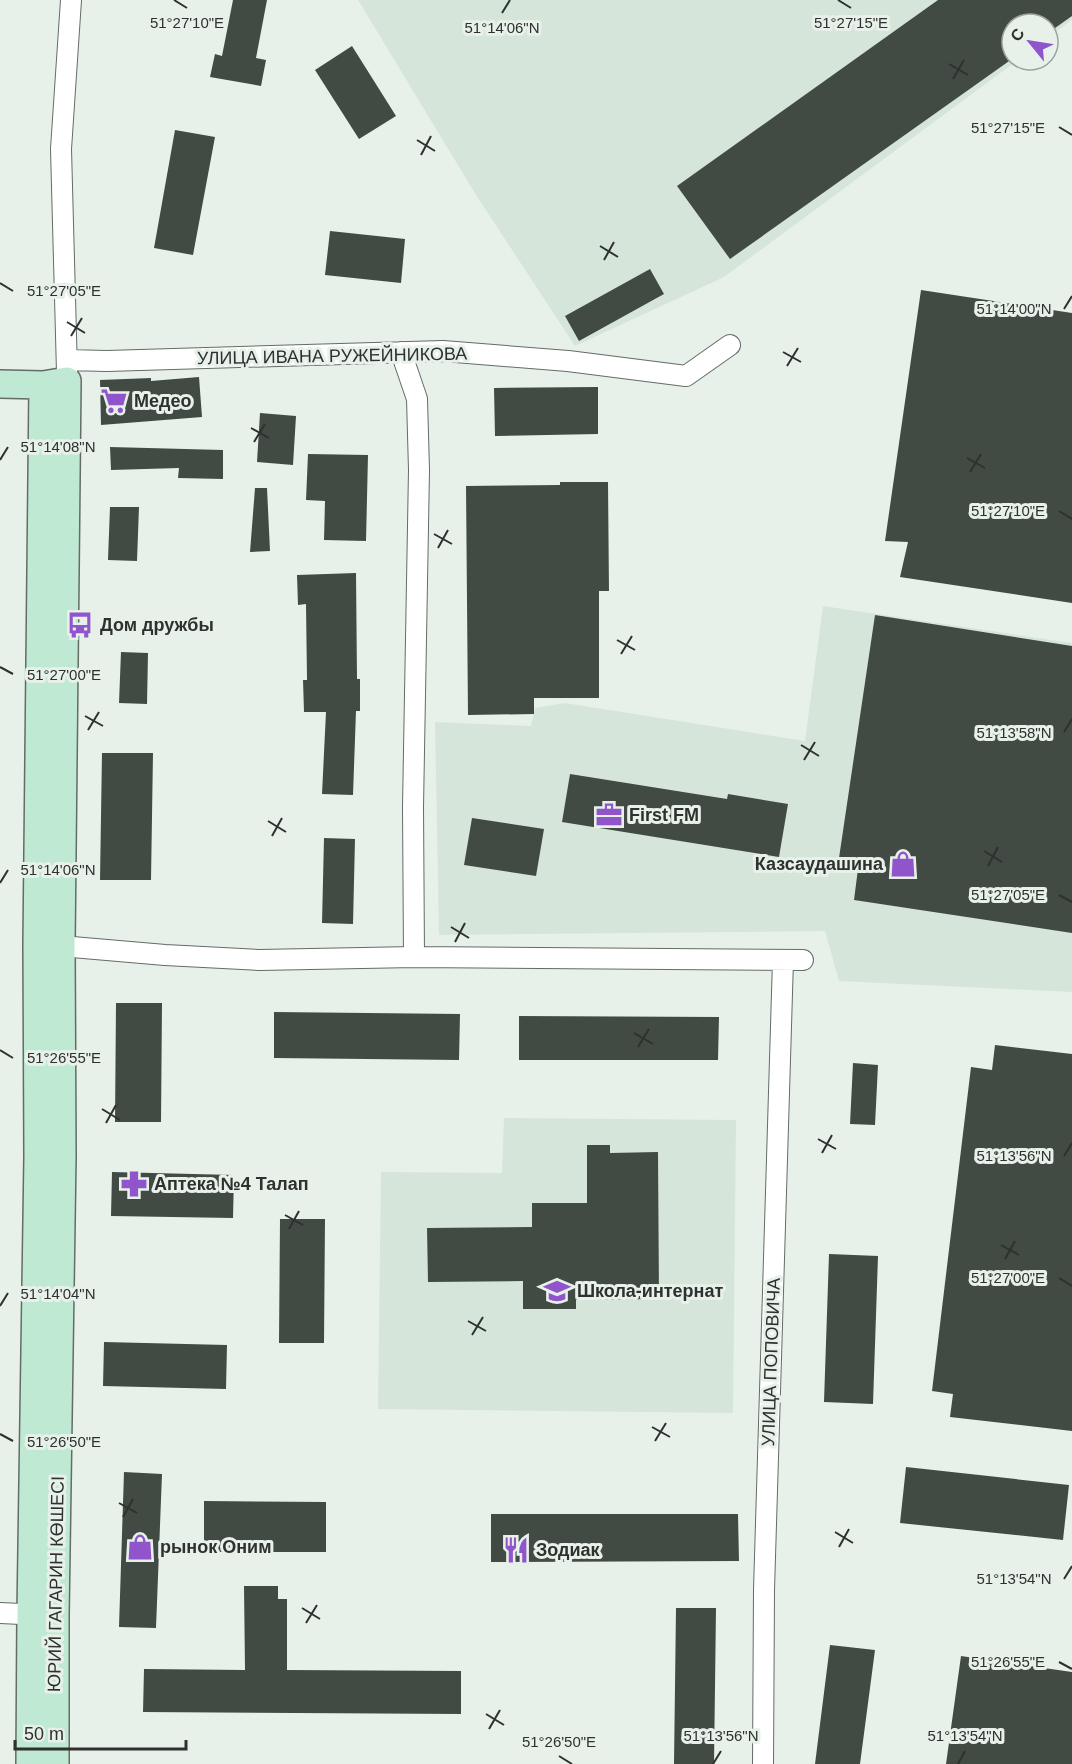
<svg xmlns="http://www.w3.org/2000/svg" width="1072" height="1764" viewBox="0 0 1072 1764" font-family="Helvetica,sans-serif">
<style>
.built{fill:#d6e5da}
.building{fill:#424a44}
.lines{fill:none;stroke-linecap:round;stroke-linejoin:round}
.minor-casing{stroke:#636c66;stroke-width:22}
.secondary-casing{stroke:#636c66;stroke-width:30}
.minor{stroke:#fff;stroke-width:20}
.secondary{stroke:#c0e9d3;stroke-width:27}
.ticks{fill:none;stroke:#2e312f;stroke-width:2}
.labels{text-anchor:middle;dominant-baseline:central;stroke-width:6;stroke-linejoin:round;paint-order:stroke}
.street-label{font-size:18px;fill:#2e312f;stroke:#e7f1ea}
.poi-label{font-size:18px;font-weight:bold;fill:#2e312f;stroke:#e7f1ea;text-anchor:start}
.ticks-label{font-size:15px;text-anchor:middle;fill:#2e312f;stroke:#e7f1ea;stroke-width:6;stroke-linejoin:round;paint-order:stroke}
</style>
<rect width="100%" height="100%" fill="#e7f1ea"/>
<path class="built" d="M358 0H1072V20L1048 37V24H1012V60H1018L724 277 575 346 476 195Z
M823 606 1072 643V992L839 981 825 931 439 935 435 722 531 726 535 708 565 703 805 741Z
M504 1118 736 1120 733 1413 378 1409 381 1172 502 1173Z"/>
<path class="building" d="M233 0H267L256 58 266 60 261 86 210 77 215 54 222 56Z
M938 0H1072V16L1048 33V24H1012V59L730 259 677 186Z
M352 46 396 116 359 139 315 70Z
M175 130 215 137 193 255 154 248Z
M330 231 405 239 401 283 325 275Z
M650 269 664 294 579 341 565 316Z
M921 290 1072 313V603L900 577 908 542 885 541Z
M199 377 202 417 101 425 100 380 151 378V381Z
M598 387V434L495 436 494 388Z
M260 413 296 416 293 465 257 462Z
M110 447 223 450V479L178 478 179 468 111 470Z
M308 454 368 455 366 541 324 540 325 501 306 500Z
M560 482H608L609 591H599V698H534V714L468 715 466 486 560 485Z
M255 488H267L270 551 250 552Z
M110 507H139L137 561 108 560Z
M356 573 357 679H360V711H356L353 795 322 794 326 712H304L303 680H307L306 604 298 605 297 575Z
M875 615 1072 646V933L854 900 859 861 839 858Z
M121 652 148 653 147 704 119 703Z
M102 753H153L151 880H100Z
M570 774 727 799 728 794 788 804 779 857 562 822Z
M472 818 544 829 536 876 464 865Z
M324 838 355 839 353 924 322 923Z
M116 1003H162L161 1122H115Z
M274 1012 460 1014 459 1060 274 1058Z
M519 1016 719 1017 718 1060H519Z
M995 1045 1072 1054V1431L950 1417 953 1394 932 1391 971 1067 992 1070Z
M853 1063 878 1065 875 1125 850 1124Z
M587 1145H610V1153L658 1152 659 1299 576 1300V1309H523V1281L428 1282 427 1228 532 1227V1203H587Z
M112 1172 234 1175 233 1218 111 1216Z
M280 1219H325L324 1343H279Z
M829 1254 878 1256 873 1404 824 1402Z
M104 1342 227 1345 226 1389 103 1386Z
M906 1467 1069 1485 1063 1540 900 1523Z
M124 1472 162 1474 156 1628 119 1627Z
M204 1501 326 1502V1552H204Z
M491 1514H738L739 1561 491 1562Z
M244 1586H278V1599H287V1670L461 1671V1714L143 1712 144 1669 245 1670Z
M676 1608H716L714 1764H674Z
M830 1645 875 1650 860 1764H815Z
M961 1656 1072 1672V1764H946Z"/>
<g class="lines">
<g class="minor-casing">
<path id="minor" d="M401 352 417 399 419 470 413 807 414 957
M67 360 107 361 443 351 568 361 686 376 730 345
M67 372 61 149 71 0
M49 945 165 955 259 960 414 957 803 960
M0 1613 42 1615
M763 1764 764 1590 783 960"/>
</g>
<g class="secondary-casing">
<path id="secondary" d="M0 384 43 385 67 381 61 945 62 1156 55 1615V1764
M30 1764 31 1614 38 1156 37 945 43 385"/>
</g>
<use href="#minor" class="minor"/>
<use href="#secondary" class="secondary"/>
</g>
<path class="ticks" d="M174 0 187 8M838 0 851 8M502 13 510 0M949 64 968 75M953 79 964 60M1059 127 1072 135M417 140 435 151M421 155 431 136M600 246 618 257M604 260 614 242M0 283 13 291M1064 309 1072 296M67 322 85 333M71 336 82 318M783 352 801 362M787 366 798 348M251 428 269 438M254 442 265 424M967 458 985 468M0 460 8 447M970 472 981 454M1059 511 1072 519M434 534 452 544M438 548 448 530M617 640 635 650M621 654 632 636M0 667 13 674M85 716 103 726M88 730 99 712M1064 732 1072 719M801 745 819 756M804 760 815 742M268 821 286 832M272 836 282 818M984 851 1002 862M988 866 998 847M0 883 8 870M1059 895 1072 902M451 927 469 938M455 942 465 923M634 1033 653 1044M638 1047 649 1029M0 1050 13 1058M102 1109 120 1120M106 1123 116 1105M818 1139 836 1149M822 1153 832 1135M1064 1156 1072 1143M285 1215 303 1225M289 1229 299 1211M1001 1245 1019 1255M1005 1259 1015 1241M1059 1278 1072 1286M0 1306 8 1293M468 1321 486 1331M472 1335 483 1317M652 1427 670 1437M0 1434 13 1441M655 1441 666 1423M119 1503 137 1513M123 1517 133 1499M835 1532 853 1543M839 1547 849 1529M1064 1579 1072 1566M302 1608 320 1619M306 1623 317 1605M1059 1662 1072 1669M486 1714 504 1725M489 1729 500 1710M559 1756 572 1764M713 1764 721 1751M958 1764 965 1751"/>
<defs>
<g id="supermarket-bare" transform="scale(2.07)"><path d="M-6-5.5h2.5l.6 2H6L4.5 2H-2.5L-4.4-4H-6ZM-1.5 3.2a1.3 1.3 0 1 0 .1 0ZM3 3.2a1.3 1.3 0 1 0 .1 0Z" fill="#9055cb" stroke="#e7f1ea" stroke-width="2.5" paint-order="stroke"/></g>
<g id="bus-bare" transform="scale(2.07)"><path d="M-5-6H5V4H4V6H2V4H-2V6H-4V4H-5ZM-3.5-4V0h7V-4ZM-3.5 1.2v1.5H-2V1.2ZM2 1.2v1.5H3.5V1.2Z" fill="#9055cb" stroke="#e7f1ea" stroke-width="2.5" paint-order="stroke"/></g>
<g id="office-bare" transform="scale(2.07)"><path d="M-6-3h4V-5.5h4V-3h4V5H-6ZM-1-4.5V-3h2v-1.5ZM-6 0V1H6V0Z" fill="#9055cb" stroke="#e7f1ea" stroke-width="2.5" paint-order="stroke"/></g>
<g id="shop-bare" transform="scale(2.07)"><path d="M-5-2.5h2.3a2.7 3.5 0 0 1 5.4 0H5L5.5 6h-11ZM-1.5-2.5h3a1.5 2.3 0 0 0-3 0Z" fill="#9055cb" stroke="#e7f1ea" stroke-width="2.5" paint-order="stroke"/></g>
<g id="pharmacy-bare" transform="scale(2.07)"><path d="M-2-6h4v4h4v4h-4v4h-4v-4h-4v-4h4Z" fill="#9055cb" stroke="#e7f1ea" stroke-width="2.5" paint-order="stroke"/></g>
<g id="school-bare" transform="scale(2.07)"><path d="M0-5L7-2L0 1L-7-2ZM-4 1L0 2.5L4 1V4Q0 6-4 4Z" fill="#9055cb" stroke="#e7f1ea" stroke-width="2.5" paint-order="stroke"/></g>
<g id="restaurant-bare" transform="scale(2.07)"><path d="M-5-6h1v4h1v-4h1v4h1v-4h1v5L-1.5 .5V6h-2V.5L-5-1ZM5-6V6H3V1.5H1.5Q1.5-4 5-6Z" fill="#9055cb" stroke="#e7f1ea" stroke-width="2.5" paint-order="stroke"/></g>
</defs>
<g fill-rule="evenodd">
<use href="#supermarket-bare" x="114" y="401"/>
<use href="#bus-bare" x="80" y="625"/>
<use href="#office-bare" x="609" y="815"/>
<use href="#shop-bare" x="903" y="864"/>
<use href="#pharmacy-bare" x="134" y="1184"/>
<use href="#school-bare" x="557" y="1291"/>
<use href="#shop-bare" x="140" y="1547"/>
<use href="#restaurant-bare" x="516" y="1550"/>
</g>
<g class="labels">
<g class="street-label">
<text transform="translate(332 356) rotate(-1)">УЛИЦА ИВАНА РУЖЕЙНИКОВА</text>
<text transform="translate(771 1362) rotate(-88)">УЛИЦА ПОПОВИЧА</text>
<text transform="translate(56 1584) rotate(-89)">ЮРИЙ ГАГАРИН КӨШЕСІ</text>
</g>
<g class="poi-label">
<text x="134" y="401">Медео</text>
<text x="100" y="625">Дом дружбы</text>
<text x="629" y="815">First FM</text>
<text x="883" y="864" text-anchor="end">Казсаудашина</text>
<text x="154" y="1184">Аптека №4 Талап</text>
<text x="577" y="1291">Школа-интернат</text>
<text x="160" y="1547">рынок Оним</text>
<text x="536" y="1550">Зодиак</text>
</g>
</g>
<g class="ticks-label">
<text x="187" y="28">51°27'10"E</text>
<text x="851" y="28">51°27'15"E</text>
<text x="502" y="33">51°14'06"N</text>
<text x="1008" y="133">51°27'15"E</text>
<text x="64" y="296">51°27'05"E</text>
<text x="1014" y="314">51°14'00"N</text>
<text x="58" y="452">51°14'08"N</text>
<text x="1008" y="516">51°27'10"E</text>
<text x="64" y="680">51°27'00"E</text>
<text x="1014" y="738">51°13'58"N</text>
<text x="58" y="875">51°14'06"N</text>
<text x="1008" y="900">51°27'05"E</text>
<text x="64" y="1063">51°26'55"E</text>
<text x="1014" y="1161">51°13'56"N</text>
<text x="1008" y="1283">51°27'00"E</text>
<text x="58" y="1299">51°14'04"N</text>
<text x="64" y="1447">51°26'50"E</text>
<text x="1014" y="1584">51°13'54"N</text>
<text x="1008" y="1667">51°26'55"E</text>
<text x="721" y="1741">51°13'56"N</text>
<text x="965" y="1741">51°13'54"N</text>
<text x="559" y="1747">51°26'50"E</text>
</g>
<g transform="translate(1030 42) rotate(300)"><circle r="28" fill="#e7f1ea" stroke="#9da49f" stroke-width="1.5"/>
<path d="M0-4.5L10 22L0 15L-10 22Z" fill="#9055cb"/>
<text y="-9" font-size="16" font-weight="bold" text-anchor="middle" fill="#2e312f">С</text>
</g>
<path d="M15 1740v9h171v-9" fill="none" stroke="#2e312f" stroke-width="3"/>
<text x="24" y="1740" font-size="18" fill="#2e312f" stroke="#e7f1ea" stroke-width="4.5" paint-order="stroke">50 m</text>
</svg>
